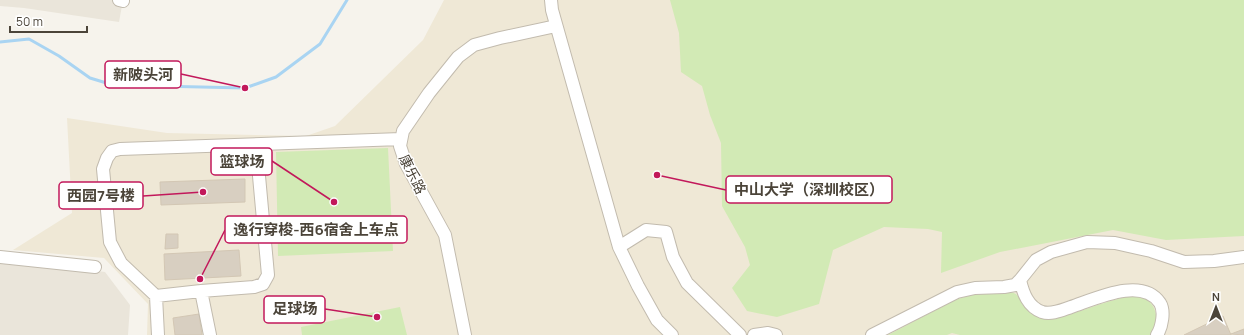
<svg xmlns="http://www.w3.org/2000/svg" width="1244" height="335" viewBox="0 0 1244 335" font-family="Manrope,'Noto Sans SC',sans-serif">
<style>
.residential{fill:#eae5da}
.education{fill:#efe8d6}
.green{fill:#d2eab5}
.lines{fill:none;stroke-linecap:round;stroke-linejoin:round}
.stream{stroke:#a9d4f2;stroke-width:3}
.building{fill:#d8cfc1;stroke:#d3c7b4}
.minor-casing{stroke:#c2bbae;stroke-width:14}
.minor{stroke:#fff;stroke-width:12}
.labels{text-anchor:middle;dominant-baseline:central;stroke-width:3;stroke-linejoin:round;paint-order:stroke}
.street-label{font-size:14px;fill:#4b4439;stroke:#fff}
.leader{fill:none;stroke:#c2185b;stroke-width:1.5}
.callout-dot{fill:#c2185b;stroke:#fff;stroke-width:1.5}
.callout{fill:#fff;stroke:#c2185b;stroke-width:1.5}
.callout-label{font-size:15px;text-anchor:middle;font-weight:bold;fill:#4b4439}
</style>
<rect width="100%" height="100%" fill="#f6f3ec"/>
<path class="residential" d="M0 0H123L119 22 24 8 0 6Z
M0 258 105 272 130 305 128 335H0Z"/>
<path class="education" d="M444 0H1244V335H147L148 304 104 258 13 250 72 213 67 118 167 133 306 136 335 126 423 40Z"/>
<path class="green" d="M670 0H1244V236L1166 240 1113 230 1000 252 941 273 942 232 928 229 884 227 833 250 819 304 777 317 747 311 732 288 750 265 745 247 722 206 721 143 710 115 702 86 681 72 679 33Z
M388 148 393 251 278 256 276 152Z
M1005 292C1009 292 1014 292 1017 295 1020 297 1021 302 1023 305 1030 313 1037 317 1047 317 1070 318 1096 304 1118 299 1124 297 1130 295 1136 295 1146 296 1155 305 1156 315 1156 323 1156 330 1150 335H960L952 333 947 335H888L955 300C972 294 988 293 1005 292Z
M400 307 407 335H302L301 327Z"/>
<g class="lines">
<path class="stream" d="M0 42 29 39 59 56 90 78 113 85 245 88 276 77 320 44 347 0"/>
</g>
<path class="building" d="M245 179V202L161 205 160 182Z
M166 234H178V248L165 249Z
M239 250 241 276 165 280 164 254Z
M199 314 202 335H175L173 318Z
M1223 316 1231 335H1184Z
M1244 329V335L1231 334Z"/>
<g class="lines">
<g class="minor-casing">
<path id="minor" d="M119 0 123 1V0
M551 0 552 10 619 247 638 286 657 320 672 335
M619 247 646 230 666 232 673 257 687 283 740 335
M0 257 95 267
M1020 280C1023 293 1028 307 1042 312 1052 315 1062 310 1071 307 1095 299 1142 276 1160 303 1165 311 1162 327 1157 335
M201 291 210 335
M156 296 201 291 254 287 263 284 268 275 258 165 267 144
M158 335 156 296 121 263 110 242 103 169 107 158 112 151 120 149 401 139
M465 335 445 235 406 164 400 146 403 131 429 93 458 57 474 45 500 38 556 26
M754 335 768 333 776 335
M872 335 957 292 975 288 1004 287 1015 285 1020 280 1036 260 1051 252 1087 242 1115 243 1151 251 1184 262 1214 261 1244 257"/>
</g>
<use href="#minor" class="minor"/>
</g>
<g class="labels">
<g class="street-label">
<text transform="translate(413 174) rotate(64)">康乐路</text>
</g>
</g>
<path class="leader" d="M245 88L181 74M334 202L272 161M657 175L726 190M203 192L143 196M200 279L225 230M377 317L325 309"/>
<g class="callout-dot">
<circle cx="245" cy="88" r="4"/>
<circle cx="334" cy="202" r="4"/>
<circle cx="657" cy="175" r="4"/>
<circle cx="203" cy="192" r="4"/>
<circle cx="200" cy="279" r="4"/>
<circle cx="377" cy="317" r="4"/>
</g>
<g class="callout">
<rect x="105" y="61" width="76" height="27" rx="4"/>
<rect x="211" y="148" width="61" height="27" rx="4"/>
<rect x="726" y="176" width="166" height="27" rx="4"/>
<rect x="59" y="182" width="84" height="27" rx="4"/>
<rect x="225" y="216" width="182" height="27" rx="4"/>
<rect x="264" y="296" width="61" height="27" rx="4"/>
</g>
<g class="callout-label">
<text x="143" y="80">新陂头河</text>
<text x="242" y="167">篮球场</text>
<text x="809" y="195">中山大学（深圳校区）</text>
<text x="101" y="201">西园7号楼</text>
<text x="316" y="235">逸行穿梭-西6宿舍上车点</text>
<text x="295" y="314">足球场</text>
</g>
<g transform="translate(1216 307)" stroke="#ffffff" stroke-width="3" paint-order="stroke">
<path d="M0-3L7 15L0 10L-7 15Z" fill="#4b4439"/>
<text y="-6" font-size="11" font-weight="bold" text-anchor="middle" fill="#4b4439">N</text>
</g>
<path d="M10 26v6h77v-6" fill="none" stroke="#4b4439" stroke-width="2"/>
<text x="16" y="26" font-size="12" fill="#4b4439" stroke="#ffffff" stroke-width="3" paint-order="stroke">50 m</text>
</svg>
